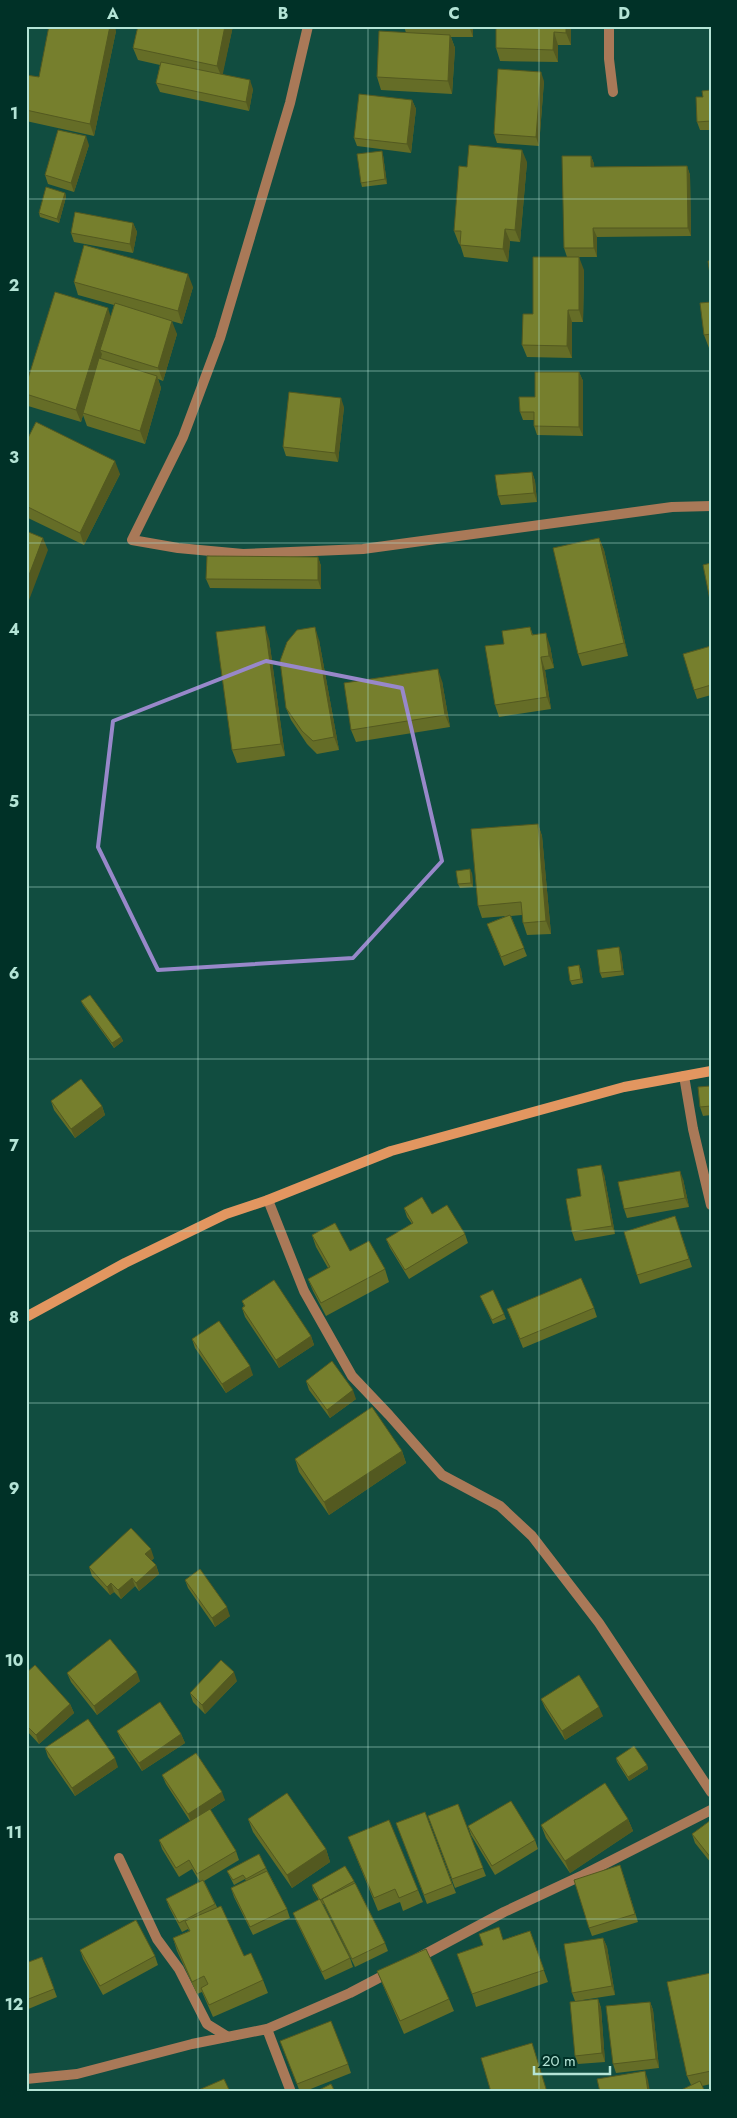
<svg xmlns="http://www.w3.org/2000/svg" width="737" height="2118" viewBox="0 0 737 2118" font-family="Jost,sans-serif">
<style>
.lines{fill:none;stroke-linecap:round;stroke-linejoin:round}
.minor{stroke:#a97958;stroke-width:10}
.secondary{stroke:#e29660;stroke-width:10}
.wall{fill:#656d27}
.shaded-wall{fill:#535920}
.building{fill:#767f2d;stroke:#535920}
.marked{fill:none;stroke:#9888ca;stroke-width:4;stroke-linejoin:round}
.grid{fill:none;stroke:#b4e4d6;stroke-width:1;stroke-opacity:0.55}
.neatline{fill:none;stroke:#b4e4d6;stroke-width:2}
.grid-label{font-size:16px;text-anchor:middle;font-weight:bold;fill:#b4e4d6}
</style>
<rect width="100%" height="100%" fill="#114d40"/>
<g class="lines">
<path class="minor" d="M308 26 290 103 220 338 183 437 132 540 178 548 243 554 363 549 672 507 711 506
M609 26V59L613 92
M684 1076 693 1129 711 1205
M268 1200 304 1291 352 1376 389 1415 442 1475 500 1506 532 1536 599 1623 711 1792
M119 1858 157 1939 179 1969 207 2024 228 2037
M416 1959 504 1912 583 1875 711 1810
M267 2029 291 2092
M26 2079 77 2074 192 2044 267 2029 350 1993 392 1971"/>
<path class="secondary" d="M26 1317 125 1263 226 1214 268 1200 391 1151 624 1087 711 1071"/>
</g>
<path class="wall" d="M138 26H233L222 75 253 89 249 111 160 92 156 83 160 65 138 60 133 48Z
M404 26H473V37H451L455 48 452 94 381 90 377 77 406 33Z
M571 26V45H558V62L500 61 496 48Z
M116 31 94 136 26 121V75L39 77Z
M544 81 539 146 497 143 494 134Z
M711 90V130H700L697 122Z
M412 100 416 109 411 153 357 146 354 138Z
M89 145 74 192 48 184 45 175Z
M383 155 387 184 362 187 361 183Z
M591 156 594 164V167L687 166 690 175 691 236 597 237V257H567L564 248Z
M527 162 520 242 510 241 508 262 464 257 460 244H459L454 231Z
M65 193 66 197 59 223 40 217 39 213Z
M133 223 137 232 133 253 74 242 71 233Z
M584 270 583 322H572V358L527 357 522 345 533 314Z
M74 282 193 287 182 324 161 318 177 334 163 381 158 379 161 388 145 444 87 426 83 415 81 422 28 406 26 400V385L111 316 114 305 78 295Z
M711 302V347L709 348 704 335Z
M579 372 583 381V436L537 435 534 426V420H523L520 412 535 397Z
M344 407 338 462 286 456 283 447Z
M26 442 120 474 84 545 26 517Z
M532 472 535 481 537 502 501 505 498 496Z
M599 538 604 550 628 656 582 666 578 654Z
M318 557 321 566V589L210 588 206 579Z
M530 627 533 635 550 646 554 668 545 670 551 709 499 717 495 705 504 644Z
M269 639 285 756 237 763 232 750Z
M319 640 339 750 317 754 307 744 291 720 286 708Z
M711 646V695L697 699 694 690Z
M442 681 450 727 356 742 351 730Z
M538 824 542 836 551 934 527 935 523 923 522 915 511 916 527 956 504 966 487 924 506 916 482 918 478 906Z
M472 873 473 887 460 888 458 884Z
M621 952 624 975 602 978 600 973Z
M579 965 581 970 583 983 572 985 570 981Z
M81 1001 121 1037 123 1041 114 1048 83 1005Z
M711 1086V1115L703 1116 700 1107Z
M51 1101 102 1106 105 1115 75 1138 54 1110Z
M604 1174 615 1234 575 1241 572 1232 581 1196Z
M683 1179 689 1207 627 1218 624 1209Z
M404 1208 432 1214 465 1234 468 1243 409 1279 390 1248 386 1239 412 1224 407 1217Z
M675 1216 692 1267 640 1284 637 1275Z
M312 1235 385 1269 389 1282 326 1316 313 1291 308 1279 328 1268 316 1247Z
M480 1296 504 1314 506 1319 493 1324Z
M242 1301 311 1336 314 1345 279 1368 245 1317 242 1308 244 1306Z
M594 1308 597 1317 523 1348 507 1309Z
M192 1339 253 1375 226 1393 195 1348Z
M306 1381 356 1399 330 1418 309 1390Z
M402 1451 406 1463 329 1515 299 1472 295 1459Z
M154 1558 151 1561 156 1565 159 1574 139 1591 135 1586 121 1599 114 1592 110 1595 92 1576 89 1567Z
M185 1580 230 1616 215 1627 188 1588Z
M26 1673 70 1704 74 1713 39 1744 26 1730Z
M67 1673 140 1681 97 1715 71 1682Z
M237 1681 205 1714 193 1702 190 1693Z
M541 1699 603 1716 565 1740 545 1708Z
M117 1731 181 1734 185 1743 142 1771 121 1740Z
M45 1748 118 1767 75 1796 48 1757Z
M616 1758 647 1765 648 1769 629 1781 617 1762Z
M162 1775 225 1800 210 1810 236 1851 239 1860 204 1881 217 1907 244 1956 263 1980 268 1993 213 2017 202 1992 197 1994 177 1951 173 1938 189 1931 188 1929 182 1932 169 1907 166 1899 200 1882 192 1869 179 1877 162 1849 159 1840 190 1821 166 1784Z
M458 1804 486 1876 455 1888 428 1816Z
M425 1812 456 1893 427 1904 396 1823Z
M248 1819 326 1849 330 1862 292 1888 253 1832Z
M628 1819 633 1831 570 1873 546 1838 541 1825Z
M711 1820V1863L695 1843 692 1834Z
M468 1826 535 1840 538 1849 495 1875 471 1835Z
M348 1837 418 1890 423 1902 403 1911 400 1902 378 1911Z
M266 1868 268 1872 287 1909 290 1918 253 1935 234 1897 231 1888 246 1881 245 1879 234 1885 227 1871Z
M623 1874 638 1922 592 1936 589 1928Z
M354 1881 385 1943 388 1951 355 1967 324 1904H323L350 1958 353 1967 325 1980 296 1921 293 1913 319 1900 313 1890 312 1885Z
M530 1931 548 1982 476 2007 472 1994 503 1940Z
M603 1938 607 1947 615 1995 576 2001 598 1999 601 2008 605 2062 578 2064 575 2056V2001L572 1993Z
M80 1950 155 1956 158 1965 103 1995 83 1959Z
M42 1957 57 1997 26 2010V1963Z
M377 1971 449 1999 454 2011 404 2034 382 1983Z
M711 1973V2084L702 2086 691 2085 687 2076Z
M650 2002 653 2010 659 2068 616 2073 613 2064Z
M280 2041 348 2064 351 2073 303 2092H300Z"/>
<path class="shaded-wall" d="M110 26H115L116 31 94 136 90 124Z
M225 26H233L222 78 217 66Z
M469 26H473V37Z
M566 26H571V45L566 33Z
M554 32 558 45V62L553 50Z
M450 35 455 48 452 94 448 81Z
M541 72 544 81 539 146 536 137Z
M250 80 253 89 249 111 246 102Z
M412 100 416 109 411 153 407 144Z
M86 136 89 145 74 192 71 183Z
M522 150 527 162 520 242 515 230Z
M382 151 383 155 387 184 385 179Z
M591 156 594 164 595 176 591 167Z
M687 166 690 175 691 236 688 228Z
M65 193 66 197 59 223 57 219Z
M133 223 137 232 133 253 130 244Z
M593 228 597 237V257L594 248Z
M505 229 510 241 508 262 503 249Z
M579 257 584 270 583 322 579 310Z
M188 274 193 287 182 324 178 311Z
M108 308 112 321 100 350 102 354 84 414 83 413V415L81 422 76 410Z
M568 310 572 322V358L567 346Z
M172 321 177 334 163 381 158 368Z
M579 372 583 381V436L579 427Z
M157 376 161 388 145 444 140 431Z
M341 398 344 407 338 462 335 453Z
M115 461 120 474 84 545 80 533Z
M532 472 535 481 537 502 534 493Z
M43 538 48 550 26 608V583Z
M599 538 604 550 628 656 624 643Z
M318 557 321 566V589L318 580Z
M265 626 269 639 285 756 281 744Z
M315 627 319 640 339 750 334 737Z
M546 633 550 646 554 668 549 656Z
M541 657 545 670 551 709 547 697Z
M438 669 442 681 450 727 445 715Z
M538 824 542 836 551 934 546 921Z
M470 869 472 873 473 887 471 883Z
M619 947 621 952 624 975 622 971Z
M579 965 581 970 583 983 581 979Z
M121 1037 123 1041 114 1048 112 1043Z
M102 1106 105 1115 75 1138 71 1129Z
M601 1165 604 1174 615 1234 612 1226Z
M680 1171 683 1179 689 1207 685 1198Z
M311 1336 314 1345 279 1368 276 1360Z
M250 1366 253 1375 226 1393 222 1384Z
M353 1390 356 1399 330 1418 327 1410Z
M402 1451 406 1463 329 1515 324 1502Z
M151 1549 154 1558 149 1563 145 1554Z
M156 1565 159 1574 139 1591 136 1583Z
M132 1578 135 1586 121 1599 118 1590Z
M111 1583 114 1592 110 1595 107 1587Z
M227 1607 230 1616 215 1627 212 1618Z
M137 1672 140 1681 97 1715 94 1706Z
M234 1672 237 1681 205 1714 202 1705Z
M70 1704 74 1713 39 1744 36 1735Z
M599 1707 603 1716 565 1740 562 1731Z
M181 1734 185 1743 142 1771 139 1763Z
M115 1758 118 1767 75 1796 72 1788Z
M647 1765 648 1769 629 1781 628 1777Z
M222 1792 225 1800 191 1822 188 1814Z
M628 1819 633 1831 570 1873 565 1861Z
M326 1849 330 1862 292 1888 287 1875Z
M603 1938 607 1947 615 1995 612 1986Z
M598 1999 601 2008 605 2062 602 2053Z
M650 2002 653 2010 659 2068 656 2059Z
M645 2071 648 2080 650 2092H648Z"/>
<path class="building" d="M49 26H110L90 124 26 110V75L39 77Z
M138 26H225L217 66 133 48Z
M496 26H566V33L554 32 553 50 496 48Z
M379 31 450 35 448 81 377 77Z
M161 62 250 80 246 102 156 83Z
M498 69 541 72 536 137 494 134Z
M711 90V121L697 122 696 97H703L702 91Z
M359 94 412 100 407 144 354 138Z
M58 130 86 136 71 183 45 175Z
M469 145 522 150 515 230 505 229 503 249 460 245 461 231H454L459 166 467 167Z
M382 151 385 179 361 183 357 154Z
M562 156H591V167L687 166 688 228H593L594 248H564Z
M46 187 65 193 57 219 39 213Z
M75 212 133 223 130 244 71 233Z
M84 245 188 274 178 311 74 282Z
M533 257H579V310H568L567 346 522 345 523 314H533Z
M708 261H711V281Z
M55 292 108 308 76 410 26 394V385Z
M711 302V334L704 335 700 303Z
M115 303 172 321 158 368 100 350Z
M99 358 157 376 140 431 83 413Z
M535 372H579V427L534 426V412H520L519 397H535Z
M289 392 341 398 335 453 283 447Z
M36 422 115 461 80 533 26 506V442Z
M532 472 534 493 498 496 495 475Z
M26 531 43 538 26 583Z
M599 538 624 643 578 654 553 548Z
M207 556 318 557V580L206 579Z
M711 563V605L703 565Z
M265 626 281 744 232 750 216 632Z
M315 627 334 737 313 741 302 731 286 708 280 661 287 642 297 630Z
M530 627 532 635 546 633 549 656 541 657 547 697 495 705 485 646 504 644 502 631Z
M711 646V685L694 690 683 654Z
M438 669 445 715 351 730 344 683Z
M538 824 546 921 523 923 521 902 478 906 471 829Z
M470 869 471 883 458 884 456 871Z
M510 915 524 948 501 957 487 924Z
M619 947 622 971 600 973 597 950Z
M579 965 581 979 570 981 568 967Z
M90 995 121 1037 112 1043 81 1001Z
M81 1079 102 1106 71 1129 51 1101Z
M711 1086V1106L700 1107 698 1087Z
M601 1165 612 1226 572 1232 566 1199 581 1196 577 1169Z
M680 1171 685 1198 624 1209 618 1182Z
M422 1197 432 1214 447 1205 465 1234 405 1270 386 1239 413 1223 404 1208Z
M675 1216 689 1259 637 1275 624 1232Z
M335 1223 350 1251 369 1241 385 1269 321 1303 308 1279 330 1267 312 1235Z
M581 1278 594 1308 520 1339 507 1309Z
M274 1280 311 1336 276 1360 242 1308 245 1306 242 1301Z
M493 1290 504 1314 492 1320 480 1296Z
M219 1321 250 1366 222 1384 192 1339Z
M332 1361 353 1390 327 1410 306 1381Z
M372 1407 402 1451 324 1502 295 1459Z
M131 1528 151 1549 145 1554 156 1565 136 1583 132 1578 118 1590 111 1583 107 1587 89 1567Z
M200 1569 227 1607 212 1618 185 1580Z
M110 1639 137 1672 94 1706 67 1673Z
M221 1660 234 1672 202 1705 190 1693Z
M35 1665 70 1704 36 1735 26 1725V1673Z
M579 1675 599 1707 562 1731 541 1699Z
M160 1702 181 1734 139 1763 117 1731Z
M88 1719 115 1758 72 1788 45 1748Z
M634 1746 647 1765 628 1777 616 1758Z
M196 1753 222 1792 188 1814 162 1775Z
M605 1783 628 1819 565 1861 541 1825Z
M287 1793 326 1849 287 1875 248 1819Z
M511 1801 535 1840 492 1866 468 1826Z
M458 1804 483 1868 452 1879 428 1816Z
M210 1809 236 1851 197 1874 189 1860 176 1868 159 1840Z
M425 1812 452 1884 424 1895 396 1823Z
M389 1820 418 1890 399 1898 395 1889 374 1898 348 1837Z
M711 1820V1858L692 1834Z
M259 1854 266 1868 246 1879 243 1875 233 1880 227 1871Z
M620 1865 635 1914 589 1928 574 1880Z
M345 1866 354 1881 320 1900 312 1885Z
M267 1871 287 1909 250 1927 231 1888Z
M203 1880 215 1904 179 1923 166 1899Z
M355 1883 385 1943 352 1959 322 1899Z
M320 1899 350 1958 322 1972 293 1913Z
M221 1906 244 1956 251 1953 263 1980 209 2005 201 1988 208 1984 204 1976 192 1982 173 1938 190 1931 185 1921Z
M136 1920 155 1956 100 1986 80 1950Z
M499 1927 503 1940 530 1931 544 1970 472 1994 457 1954 483 1945 479 1934Z
M603 1938 612 1986 572 1993 564 1944Z
M426 1949 449 1999 400 2021 377 1971Z
M42 1957 54 1989 26 2000V1963Z
M711 1973V2071L687 2076 667 1982Z
M598 1999 602 2053 575 2056 570 2002Z
M650 2002 656 2059 613 2064 606 2006Z
M331 2021 348 2064 297 2084 280 2041Z
M532 2043 547 2092H491L481 2058Z
M645 2071 648 2092H600L597 2079Z
M224 2079 230 2092H194Z
M700 2081 705 2092H677Z
M331 2084 335 2092H315Z
M64 2090V2092H55Z"/>
<path class="marked" d="M266 661 402 688 442 861 353 958 158 970 98 847 113 721Z"/>
<path class="grid" d="M198 26V2092M368 26V2092M539 26V2092M26 199H711M26 371H711M26 543H711M26 715H711M26 887H711M26 1059H711M26 1231H711M26 1403H711M26 1575H711M26 1747H711M26 1919H711"/>
<rect width="737" height="2118" fill="none" stroke="#003127" stroke-width="55"/>
<path d="M534 2066v8h76v-8" fill="none" stroke="#b4e4d6" stroke-width="2.5"/>
<text x="542" y="2066" font-size="15" fill="#b4e4d6" stroke="#003127" stroke-width="4" paint-order="stroke">20 m</text>
<rect x="28" y="28" width="682" height="2062" class="neatline"/>
<g class="grid-label">
<text x="113" y="19">A</text>
<text x="283" y="19">B</text>
<text x="454" y="19">C</text>
<text x="624" y="19">D</text>
<text x="14" y="119">1</text>
<text x="14" y="291">2</text>
<text x="14" y="463">3</text>
<text x="14" y="635">4</text>
<text x="14" y="807">5</text>
<text x="14" y="979">6</text>
<text x="14" y="1151">7</text>
<text x="14" y="1323">8</text>
<text x="14" y="1494">9</text>
<text x="14" y="1666">10</text>
<text x="14" y="1838">11</text>
<text x="14" y="2010">12</text>
</g>
</svg>
